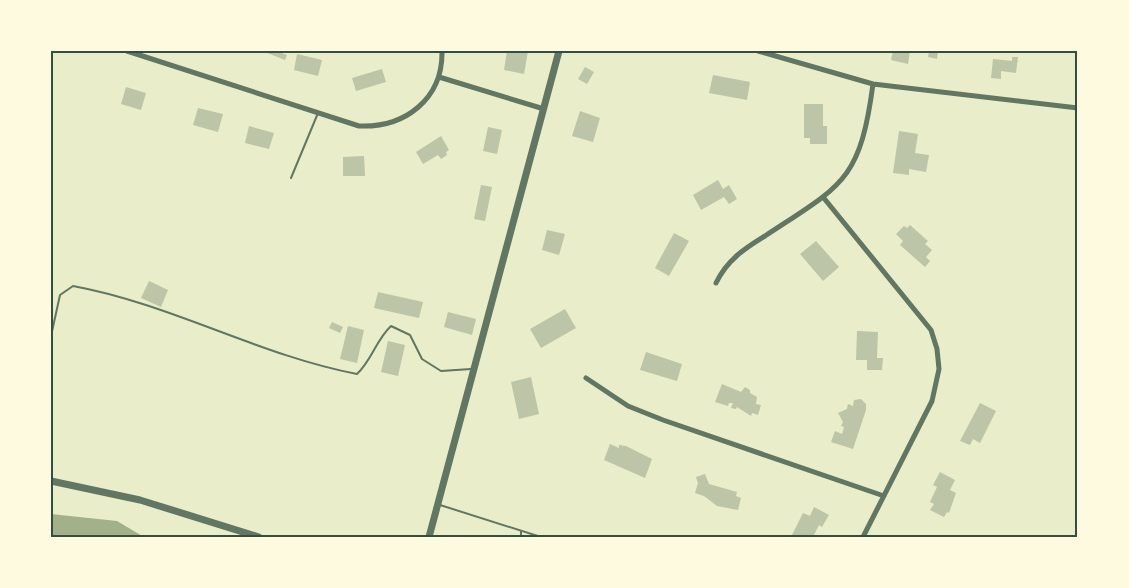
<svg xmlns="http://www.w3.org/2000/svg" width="1129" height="588" viewBox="0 0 1129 588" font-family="'Archivo Narrow',sans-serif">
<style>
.water{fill:#a3b18a}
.building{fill:#bcc5a7}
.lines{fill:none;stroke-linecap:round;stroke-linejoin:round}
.service{stroke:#617663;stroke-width:2}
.minor{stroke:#617663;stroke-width:5}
.tertiary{stroke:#617663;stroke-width:7}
.neatline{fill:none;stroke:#344e41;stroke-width:2}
</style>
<rect width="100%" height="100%" fill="#e9edc9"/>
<path class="water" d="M51 514 117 521 144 537 51 535Z"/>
<path class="building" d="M262 51H276L287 55 285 60Z
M507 51H528L524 74 504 70Z
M893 51H910L908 64 891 60Z
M929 51H938L937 59 928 57Z
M297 54 322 60 318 76 294 70Z
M1012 57H1018L1016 73 1001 71V79L991 78 993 59 1012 61Z
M585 67 594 72 587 84 578 79Z
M382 69 386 82 356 91 352 78Z
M713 75 750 82 747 100 709 93Z
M126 87 146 93 141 110 121 104Z
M804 104H823V126H827V144H810V138H804Z
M198 108 223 114 218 132 193 125Z
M580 111 600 118 593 142 572 136Z
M249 126 274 133 269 149 245 143Z
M488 127 502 130 497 154 483 151Z
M899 131 918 134 915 153 929 155 926 172 909 169V175L893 173Z
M441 136 449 150 446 152 447 155 441 159 438 155 423 164 416 152Z
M364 156 365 176H343V157Z
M718 180 723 189 729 185 737 199 729 204 724 197 701 210 693 195Z
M481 185 492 187 485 221 474 219Z
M910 225 928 241 925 244 932 250 926 257 930 261 925 267 900 245 903 241 896 234 904 226 907 228Z
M547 230 565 234 559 255 542 250Z
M674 233 689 241 669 276 655 268Z
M816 241 839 267 823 281 800 254Z
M149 281 168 290 161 307 141 298Z
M378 292 423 302 419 318 374 308Z
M565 309 576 328 541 348 530 329Z
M448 312 476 319 472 335 444 327Z
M332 322 343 327 340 333 329 328Z
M348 326 364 330 357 363 340 359Z
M857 331 878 332 877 358H883L882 370H867V360H856Z
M388 341 405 345 398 376 381 372Z
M646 352 682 364 677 381 640 370Z
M531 377 539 414 519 419 511 382Z
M722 384 741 392 745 387 750 390V393L757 397 756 404 761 405 758 415 752 413 751 416 737 407 736 409 731 408 733 403H729L728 406 715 402Z
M861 399 866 404V410L853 449 831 442 835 431 842 434 844 427 841 426 843 422 838 413 847 409 848 404 853 406 854 400Z
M980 403 996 411 980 443 973 439 970 445 960 441Z
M610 444 619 448V445L626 446 652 459 645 478 604 460Z
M940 472 955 480 950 490 956 493 949 513 947 512 944 517 930 510 934 504 930 502 937 487 933 485Z
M705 474 709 484 737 492 736 496 741 498 738 510 717 506 704 496 695 493 698 483 696 477Z
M814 507 829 515 822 527 819 525 813 537H791L803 513 810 516Z"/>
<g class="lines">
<path class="service" d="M291 178 318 113
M51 336 60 295 73 286C171 304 261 356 357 374 372 360 376 340 391 326L410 335 422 359 441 371 471 369
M440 505 541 537
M521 531V537"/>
<path class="minor" d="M127 51 359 126C405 128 443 99 442 51
M758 51 873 84 1078 108
M439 77 544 109
M823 197 931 330 937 349 939 369 932 401 863 537
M716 283C727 260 744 249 765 236 842 185 860 182 873 84
M586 378 628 406 663 420 884 496"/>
<path class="tertiary" d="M51 481 140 500 259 537
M429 537 559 51"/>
</g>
<rect width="1129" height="588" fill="none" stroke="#fefae0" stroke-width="105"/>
<rect x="52" y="52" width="1024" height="484" class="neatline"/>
</svg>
